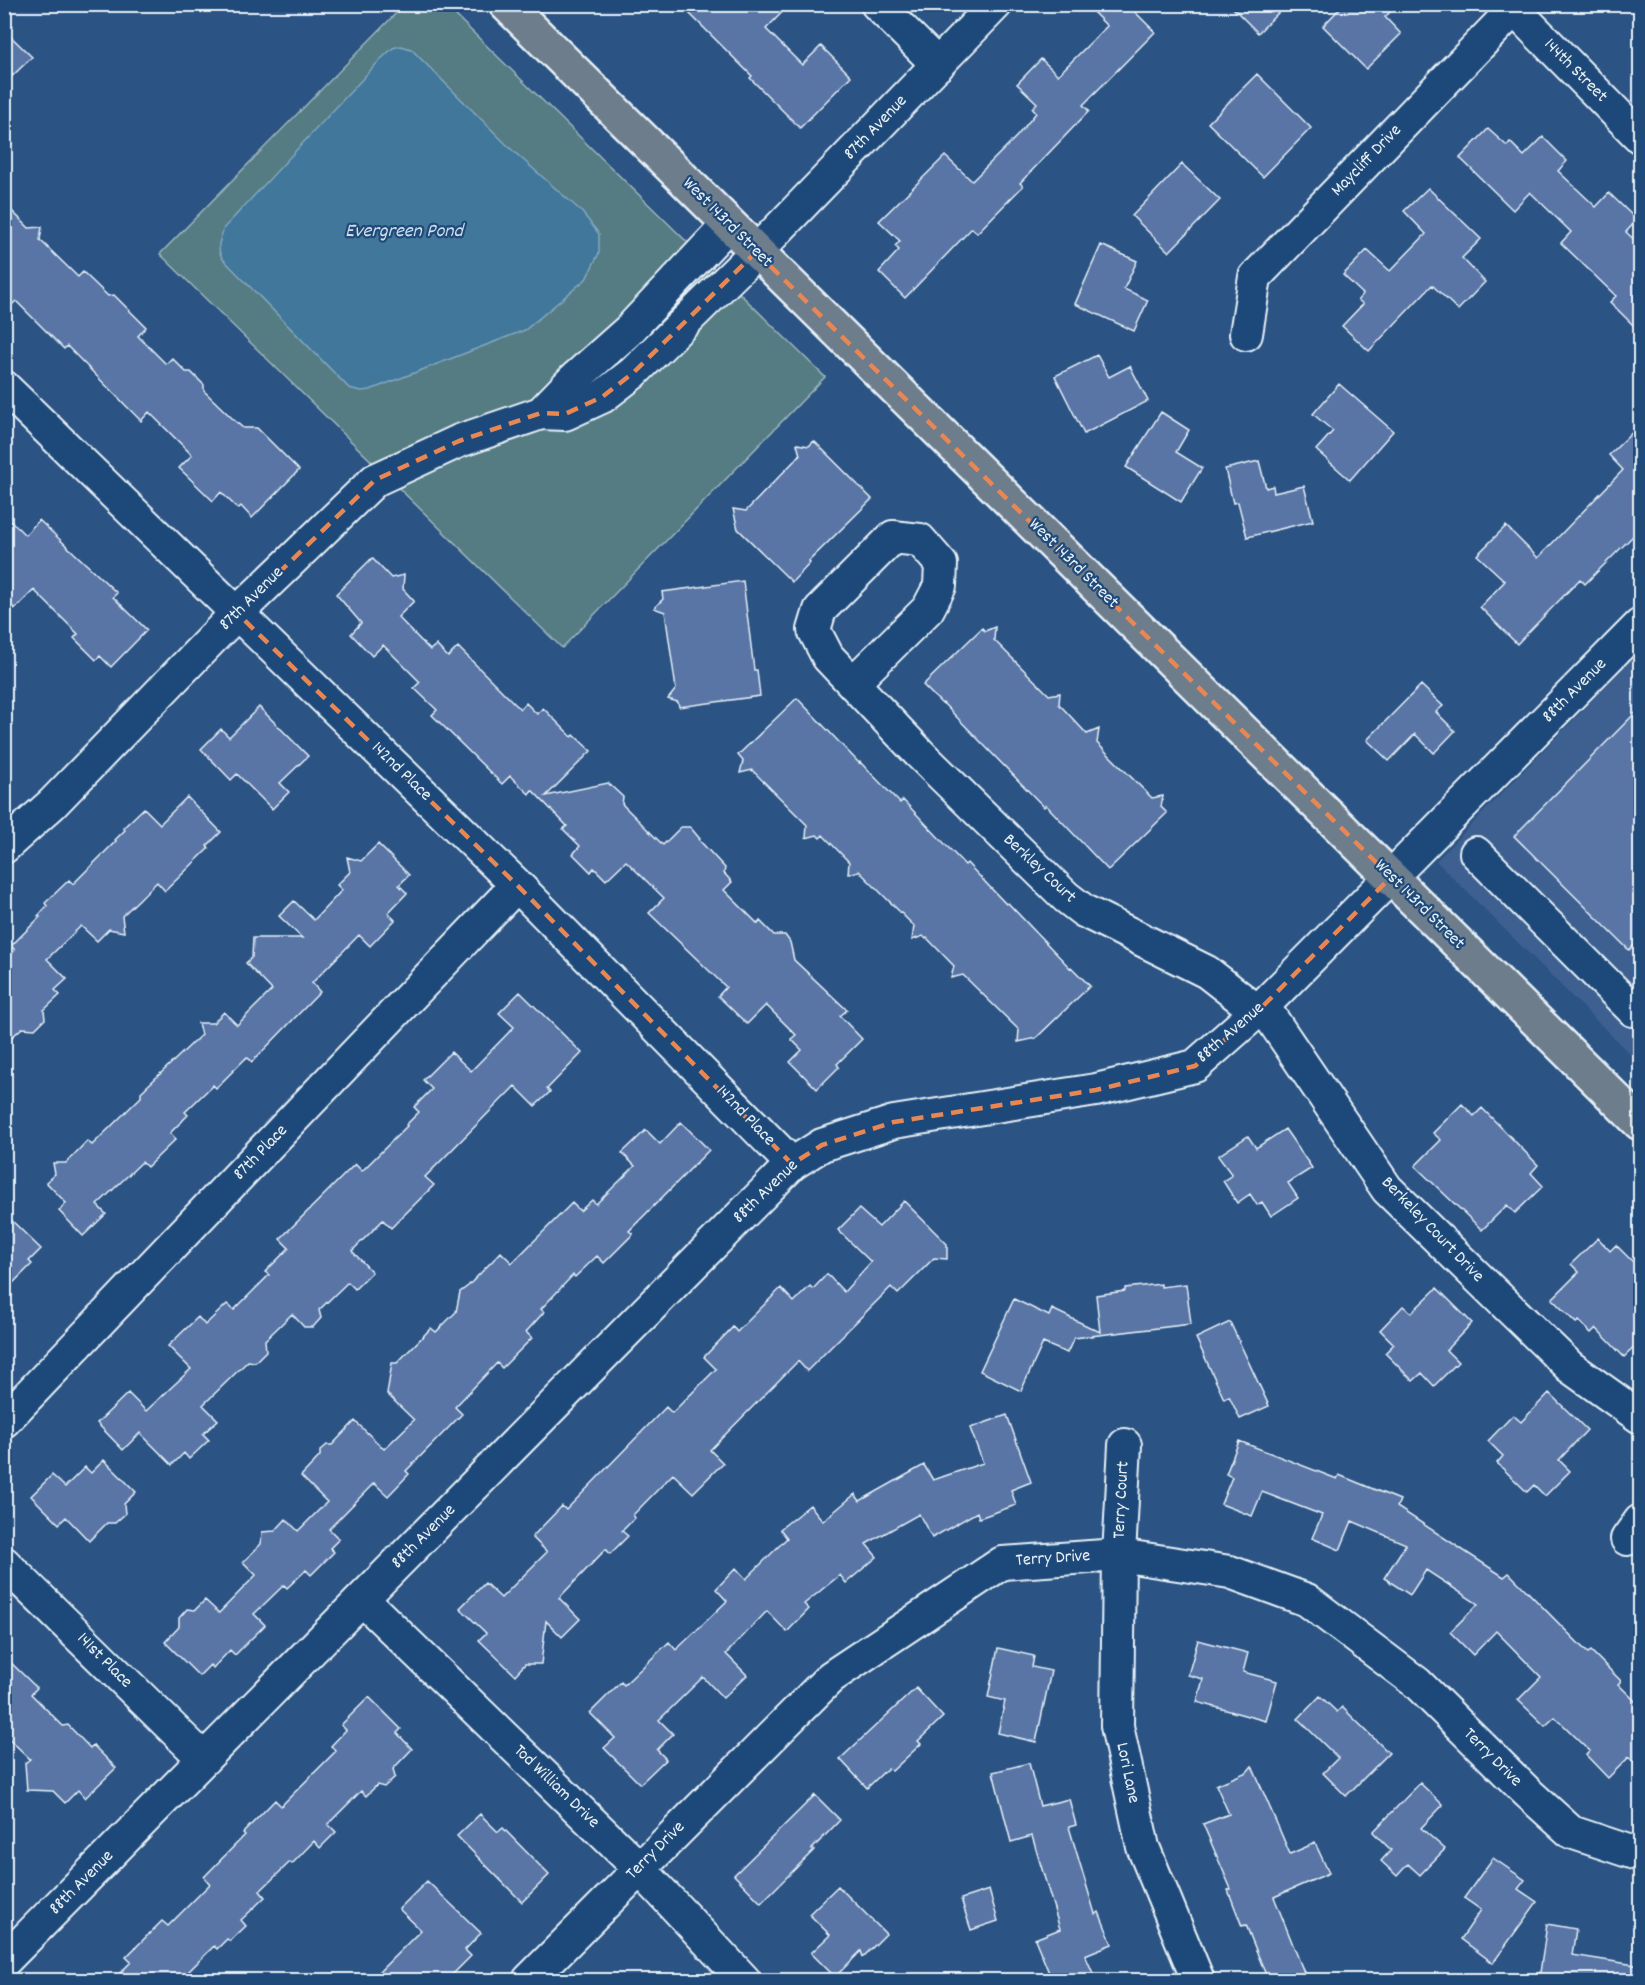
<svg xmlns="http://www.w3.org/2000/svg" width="1645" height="1985" viewBox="0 0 1645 1985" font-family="Dekko,sans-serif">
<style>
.built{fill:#3c6090}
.green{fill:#557c83;stroke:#9eb6be;stroke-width:1.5}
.water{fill:#3f779a;stroke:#83a8c0;stroke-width:1.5}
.building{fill:#5975a6;stroke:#e8f1f8;stroke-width:1.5}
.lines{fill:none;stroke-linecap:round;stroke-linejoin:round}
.minor-casing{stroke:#e8f1f8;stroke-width:36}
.major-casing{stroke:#e8f1f8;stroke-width:38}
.minor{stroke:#1f4a7a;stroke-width:32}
.major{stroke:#6d7d8c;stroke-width:33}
.marked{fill:none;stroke:#e88753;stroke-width:4.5;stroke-dasharray:12 8;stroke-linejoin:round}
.labels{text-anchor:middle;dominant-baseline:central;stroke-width:4.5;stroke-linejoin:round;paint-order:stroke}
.street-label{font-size:18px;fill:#e8f1f8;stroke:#1f4a7a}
.water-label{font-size:20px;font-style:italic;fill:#cfdfea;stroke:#1f4a7a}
</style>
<rect width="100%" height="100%" fill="#2b5383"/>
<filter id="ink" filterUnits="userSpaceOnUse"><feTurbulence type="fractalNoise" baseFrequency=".0167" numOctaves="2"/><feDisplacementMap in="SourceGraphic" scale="12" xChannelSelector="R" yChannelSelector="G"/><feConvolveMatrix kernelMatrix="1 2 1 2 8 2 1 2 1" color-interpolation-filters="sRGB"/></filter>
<g filter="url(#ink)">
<path class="built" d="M1640 651V1064L1436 861Z"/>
<path class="green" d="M404 5H445L825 377 562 648 160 254Z"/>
<path class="water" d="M401 46 411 49 512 150 581 211 599 234V253L586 279 525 330 370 390 361 391 349 388 222 258C216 247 220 239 224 228L380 60 393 48Z"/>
<path class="building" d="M680 4H790L766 29 802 65 821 46 851 76 800 128 750 78 752 76Z
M1085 4H1127L1155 32 1083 105 1089 111 1020 183 1023 186 977 233 972 228 905 298 879 272 899 250 895 246 900 241 879 221 945 156 972 181 1017 136 1036 113 1032 108 1037 103 1017 84 1041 59 1058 75 1107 26Z
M1229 4H1287L1258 33Z
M1344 4H1398L1385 17 1401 34 1366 69 1323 26Z
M4 30 32 57 4 84Z
M1257 74 1311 128 1263 177 1208 123Z
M1488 129 1507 146 1510 142 1524 156 1543 137 1567 161 1558 171 1596 207 1609 193 1637 220 1626 232 1641 246V333L1610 302 1616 296 1561 243 1571 232 1530 192 1513 210 1460 158Z
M1182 164 1220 200 1169 252 1132 216Z
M1428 188 1481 239 1462 258 1485 282 1458 310 1432 285 1369 351 1342 326 1363 304 1358 300 1363 294 1343 275 1367 250 1390 271 1426 234 1404 211Z
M4 203 29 228 42 227 40 240 78 277 83 272 108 296 114 295 146 327 138 336 166 364 172 358 186 372H191L204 385V391L234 420 243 428H257L299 470 252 518 241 506 238 509 221 492 213 501 179 468 192 455 149 412 141 421 67 346 64 349 16 301 4 312Z
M1101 245 1137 261 1124 289 1148 300 1134 331 1075 304Z
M1097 355 1109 377 1130 366 1148 401 1084 434 1055 376Z
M1339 384 1393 431 1350 480 1316 450 1333 431 1313 414Z
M1161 412 1189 430 1176 452 1202 468 1181 502 1126 467Z
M1641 424V528L1585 584 1580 579 1517 644 1480 607 1505 581 1477 555 1506 526 1538 558 1623 470 1609 455Z
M814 441 872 499 809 561 810 563 792 582 738 529 733 509 746 511 800 455 797 444 809 446Z
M1259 461 1266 488 1273 486 1274 493 1304 486 1313 521 1247 537 1238 502 1233 503 1225 469Z
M4 514 25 535 39 520 117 593 113 597 147 630 111 667 100 656 96 660 74 638 78 634 34 590 15 609 4 598Z
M372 558 391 578 404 575 403 589 414 601 398 617 430 650 436 645 448 657 458 647 520 709 526 703 537 714 543 708 572 737 574 735 591 751 546 796 608 783 623 797 622 804 663 845 681 827H690L700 839 699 840 725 868 724 873 732 882 724 890 758 924 760 921 774 935H785L790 942 794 960 847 1010 840 1016 862 1039 837 1064 839 1067 817 1089 790 1062 802 1050 791 1039 796 1035 766 1005 747 1024 718 996 726 987 649 913 664 898 626 861 606 880 594 868 591 872 573 854 580 846 563 829 567 826 532 790 529 794 510 776 502 784 432 715 437 710 414 688 420 682 383 645 372 656 351 634 361 623 336 594Z
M743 581 754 670H757L760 696 679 707 678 702 668 699 676 689 665 612 654 608 663 599 662 592Z
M995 627 994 640 1049 695 1060 693 1059 704 1087 734 1099 729 1097 743 1152 798 1163 796 1161 807 1167 813 1108 870 1046 805 1044 807 943 703 942 704 923 685 982 628 985 631Z
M1421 685 1443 706 1436 712 1455 731 1434 753 1415 734 1389 761 1367 740Z
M797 698 859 763 860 762 900 803 903 800 965 865 967 863 1006 904 1008 903 1070 968 1071 967 1090 986 1036 1038 1018 1042 1019 1030 963 975 951 978 954 966 927 938 926 939 923 936 912 940 914 926 859 871 848 874 849 862 823 835 820 838 817 835 806 838 807 825 752 770 740 773 743 761 738 755Z
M259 707 308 756 280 783 289 792 272 809 237 774 231 780 201 749 221 729 229 737Z
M1641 707V939L1629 950 1514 836Z
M187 797 221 832 207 846 209 848 165 891 157 882 122 916 124 932 109 929 97 941 81 926 47 959 67 979 55 990 60 995 44 1010 45 1019 35 1029 22 1028 4 1044V962L15 950 11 946 40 917 38 916 47 906 45 903 69 880 73 884 116 841 115 840 125 830 123 828 144 808 160 824Z
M378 844 409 875 399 885 407 893 388 913 395 920 370 946 359 935 312 983 320 992 252 1062 247 1057 216 1088 213 1085 185 1112 188 1115 170 1133 176 1139 147 1167 142 1162 97 1205 106 1214 83 1236 59 1211 66 1203 46 1182 55 1174 53 1163H66L87 1141 92 1145 141 1097V1092L201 1035 198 1023H213L224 1012 237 1025 272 990 246 963 252 957 253 938H302L279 916 294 901 314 920 342 890 337 885 350 872 347 857 361 861Z
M520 992 582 1053 547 1089 550 1092 535 1106 515 1086 425 1177 434 1185 391 1228 383 1220 352 1251 372 1272 355 1289 348 1282 319 1310 321 1318 313 1327H304L292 1314 265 1340 266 1351 255 1362 248 1361 203 1405 218 1420 203 1434 209 1440 189 1459 184 1453 172 1465 140 1433 123 1450 97 1423 128 1393 146 1411 191 1369 168 1346 198 1317 205 1325 227 1304 234 1310 269 1275 265 1272 289 1248 280 1239 355 1164 362 1171 407 1126 406 1125 419 1112 414 1107 432 1089 423 1080 451 1052 471 1071 514 1027 499 1013Z
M1462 1104 1474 1116 1482 1108 1538 1165 1531 1173 1543 1186 1515 1213 1507 1205 1482 1230 1415 1166 1441 1140 1433 1133Z
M681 1122 709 1150 629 1231 633 1234 604 1263 597 1256 575 1277 573 1275 541 1309 544 1312 526 1332 532 1338 502 1368 497 1363 455 1407 462 1414 406 1471 409 1474 388 1496 374 1483 329 1529 339 1539 330 1548 334 1552 311 1575 306 1570 287 1588 284 1585 254 1614 265 1625 235 1655 230 1650 213 1668 210 1665 199 1676 165 1642 179 1627V1618L187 1609 195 1610 205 1600 219 1613 256 1575 243 1562 261 1544 262 1532 275 1531 286 1519 298 1531 327 1502 301 1476 320 1456V1451L327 1445H332L355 1421 384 1449 414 1420 387 1394 392 1363H397L431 1328 436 1332 456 1312 460 1292 468 1286 501 1252 512 1263 572 1203 580 1211 592 1200 596 1204 635 1166 622 1153 646 1130 660 1144Z
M1285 1129 1312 1168 1288 1183 1298 1198 1271 1216 1262 1202 1257 1205 1250 1194 1237 1203 1223 1181 1232 1175 1218 1156 1248 1136 1256 1148Z
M904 1201 947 1244V1259L934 1258 898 1294 891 1287 807 1371 798 1361 710 1450 723 1463 693 1493 673 1474 633 1515 635 1518 622 1531 628 1536 610 1554 606 1549 559 1598 580 1619 562 1637 546 1621 541 1664H525L515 1675 479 1640 486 1633 460 1608 485 1583 501 1598 547 1552 532 1537 562 1506 566 1510 666 1407 672 1413 716 1369 704 1357 733 1327 737 1332 781 1288 794 1302 810 1286 813 1289 827 1274 844 1292 871 1262 838 1230 859 1209 879 1227Z
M4 1213 41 1249 29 1261 32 1264 4 1292Z
M1598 1238 1610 1251 1616 1245 1641 1270V1341L1624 1357 1596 1328 1591 1333 1579 1321 1576 1323 1552 1299 1579 1272 1571 1264Z
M1161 1284V1287L1186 1284 1191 1324 1074 1338 1067 1353 1043 1343 1021 1391 980 1371 1014 1299 1049 1316 1052 1309 1100 1332 1096 1295 1125 1291V1288Z
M1437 1288 1472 1323 1446 1350 1458 1362 1434 1386 1422 1373 1413 1381 1385 1353 1394 1344 1380 1330 1403 1306 1411 1313Z
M1230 1322 1269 1406 1240 1419 1229 1396 1224 1399 1196 1338Z
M1549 1393 1587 1430 1559 1460 1570 1471 1545 1496 1534 1485 1527 1492 1497 1463 1503 1456 1488 1441 1513 1415 1521 1422Z
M1007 1415 1031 1482 1011 1490 1016 1505 979 1518 977 1512 932 1538 919 1514 866 1544 877 1557 846 1583 840 1575 804 1604 809 1609 787 1632 767 1611 726 1654 747 1675 723 1698 703 1677 659 1720 673 1734 657 1750 666 1759 640 1784 604 1748 615 1738 590 1713 621 1682 624 1685 669 1642 676 1650 727 1601 716 1589 736 1568 746 1579 787 1538 780 1529 810 1505 823 1521 855 1494 860 1501 924 1465 933 1480 983 1463 970 1428Z
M1239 1441 1337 1479 1339 1475 1400 1500 1397 1507 1504 1577 1509 1573 1588 1653 1591 1651 1621 1681 1618 1684 1641 1707V1769L1629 1757 1608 1778 1586 1755 1590 1751 1555 1717 1545 1726 1518 1700 1541 1677 1496 1631 1473 1655 1450 1632 1478 1604 1426 1570 1410 1595 1384 1578 1406 1544 1352 1521 1340 1550 1312 1538 1322 1515 1262 1492 1252 1516 1221 1504 1232 1477 1226 1474Z
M104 1460 136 1492 124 1504 125 1514 115 1523H107L89 1541 66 1517 59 1524 31 1496 52 1475 65 1487 85 1467 91 1473Z
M1198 1640 1248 1653 1243 1672 1277 1681 1266 1721 1197 1702 1203 1679 1188 1675Z
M998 1648 1034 1656 1032 1667 1051 1671 1036 1742 998 1733 1005 1701 988 1697Z
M4 1656 37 1688 31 1694 63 1726 68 1725 90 1748 93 1745 116 1768 85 1798 78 1790 65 1803 53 1791 27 1790 25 1763 30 1759 4 1734Z
M916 1688 943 1717 918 1741 921 1744 892 1771 888 1768 867 1788 840 1759Z
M1320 1696 1337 1712 1342 1707 1389 1753 1346 1796 1323 1773 1338 1758 1298 1719Z
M369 1697 401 1729 397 1733 412 1749 393 1769 395 1777 384 1787 377 1785 366 1796 361 1791 328 1824 336 1832 320 1848 314 1841 292 1864 290 1862 260 1891 265 1897 241 1920 246 1926 230 1941 227 1939 217 1949 214 1946 180 1980H113L131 1962 126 1957 162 1921 168 1926 210 1884 204 1877 245 1835 243 1833 275 1800 281 1806 336 1751 331 1746 346 1730 341 1725Z
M1029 1763 1040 1806 1069 1799 1076 1825 1069 1827 1095 1914 1099 1912 1112 1944 1085 1955 1096 1980H1052L1035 1939 1060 1929 1032 1836 1011 1842 993 1772Z
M1252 1766 1290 1854 1315 1843 1329 1873 1274 1897 1307 1980H1268L1246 1925 1242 1926 1228 1890 1231 1889 1203 1824 1229 1814 1216 1785 1247 1772Z
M1420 1783 1443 1805 1421 1828 1445 1849 1420 1875 1408 1864 1397 1876 1381 1861 1391 1850 1373 1832Z
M815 1795 840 1820 812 1849 814 1850 761 1903 734 1875Z
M480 1814 498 1832 503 1828 549 1875 522 1902 457 1836Z
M1493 1858 1525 1880 1518 1889 1537 1902 1493 1963 1461 1939 1481 1910 1464 1898Z
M427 1881 481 1933 465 1950 471 1956 447 1980H371L421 1930 399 1909Z
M838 1886 886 1934 863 1957 861 1951 835 1977 811 1953 830 1935 809 1914Z
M989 1890 998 1921 971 1930 961 1899Z
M1547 1924 1576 1929 1572 1955 1641 1966V1980H1539Z"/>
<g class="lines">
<g class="minor-casing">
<path id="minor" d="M877 4 938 65
M1509 4 1640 137
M1246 334 1255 277 1519 4
M4 387 517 885 792 1164
M541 413 573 380 628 331 729 224
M853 683 928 609 940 586 941 564 920 540 893 537 820 610 814 630 828 657 919 753 1066 897 1084 911 1207 972 1257 1011
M4 847 52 804 237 613 375 480 459 441 541 413 565 414 602 397 633 373 756 252 996 4
M1476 853 1633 1010 1640 1003
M1263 1006 1387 1189 1570 1367 1640 1417
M4 1421 517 885
M1125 1445 1119 1555 1117 1726 1143 1847 1198 1980
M1627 1539 1640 1521
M4 1563 204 1759
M362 1599 639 1868 744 1980
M4 1961 792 1164 822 1145 894 1122 1096 1090 1195 1066 1263 1006 1640 625
M529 1980 831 1677 1002 1563 1119 1555 1230 1572 1307 1600 1417 1683 1527 1792 1571 1832 1640 1855"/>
</g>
<g class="major-casing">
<path id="major" d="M506 4 1640 1123"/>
</g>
<use href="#minor" class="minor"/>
<use href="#major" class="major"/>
</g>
</g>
<path class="marked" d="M756 252 1391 877 1263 1006 1195 1066 1096 1090 894 1122 822 1145 792 1164 517 885 237 613 375 480 459 441 541 413 565 414 602 397 633 373Z"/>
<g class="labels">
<g class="street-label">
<text transform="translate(1575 71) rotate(45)">144th Street</text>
<text transform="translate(876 128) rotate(-46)">87th Avenue</text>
<text transform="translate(1367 161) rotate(-46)">Maycliff Drive</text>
<text transform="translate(727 223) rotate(45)">West 143rd Street</text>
<text transform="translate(1073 564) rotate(45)">West 143rd Street</text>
<text transform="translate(252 599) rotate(-45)">87th Avenue</text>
<text transform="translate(1575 691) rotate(-45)">88th Avenue</text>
<text transform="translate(401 772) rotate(44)">142nd Place</text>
<text transform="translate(1039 869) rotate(43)">Berkley Court</text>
<text transform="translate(1419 905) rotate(45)">West 143rd Street</text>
<text transform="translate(1231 1033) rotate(-41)">88th Avenue</text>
<text transform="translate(745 1116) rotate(46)">142nd Place</text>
<text transform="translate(261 1153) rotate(-46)">87th Place</text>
<text transform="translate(766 1192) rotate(-44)">88th Avenue</text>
<text transform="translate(1432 1230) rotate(46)">Berkeley Court Drive</text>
<text transform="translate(1122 1500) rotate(-87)">Terry Court</text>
<text transform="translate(424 1537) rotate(-45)">88th Avenue</text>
<text transform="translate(1053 1559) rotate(-4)">Terry Drive</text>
<text transform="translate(104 1661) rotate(45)">141st Place</text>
<text transform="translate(1492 1758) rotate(45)">Terry Drive</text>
<text transform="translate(1127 1773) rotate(78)">Lori Lane</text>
<text transform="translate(556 1787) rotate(44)">Tod William Drive</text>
<text transform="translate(656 1851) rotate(-45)">Terry Drive</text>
<text transform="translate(82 1883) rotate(-45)">88th Avenue</text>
</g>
<g class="water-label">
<text x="404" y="232">Evergreen Pond</text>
</g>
</g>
<rect width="1645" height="1985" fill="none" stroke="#1f4a7a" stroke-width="24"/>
<rect x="12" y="12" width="1621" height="1961" fill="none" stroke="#e8f1f8" stroke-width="2" filter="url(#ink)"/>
</svg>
